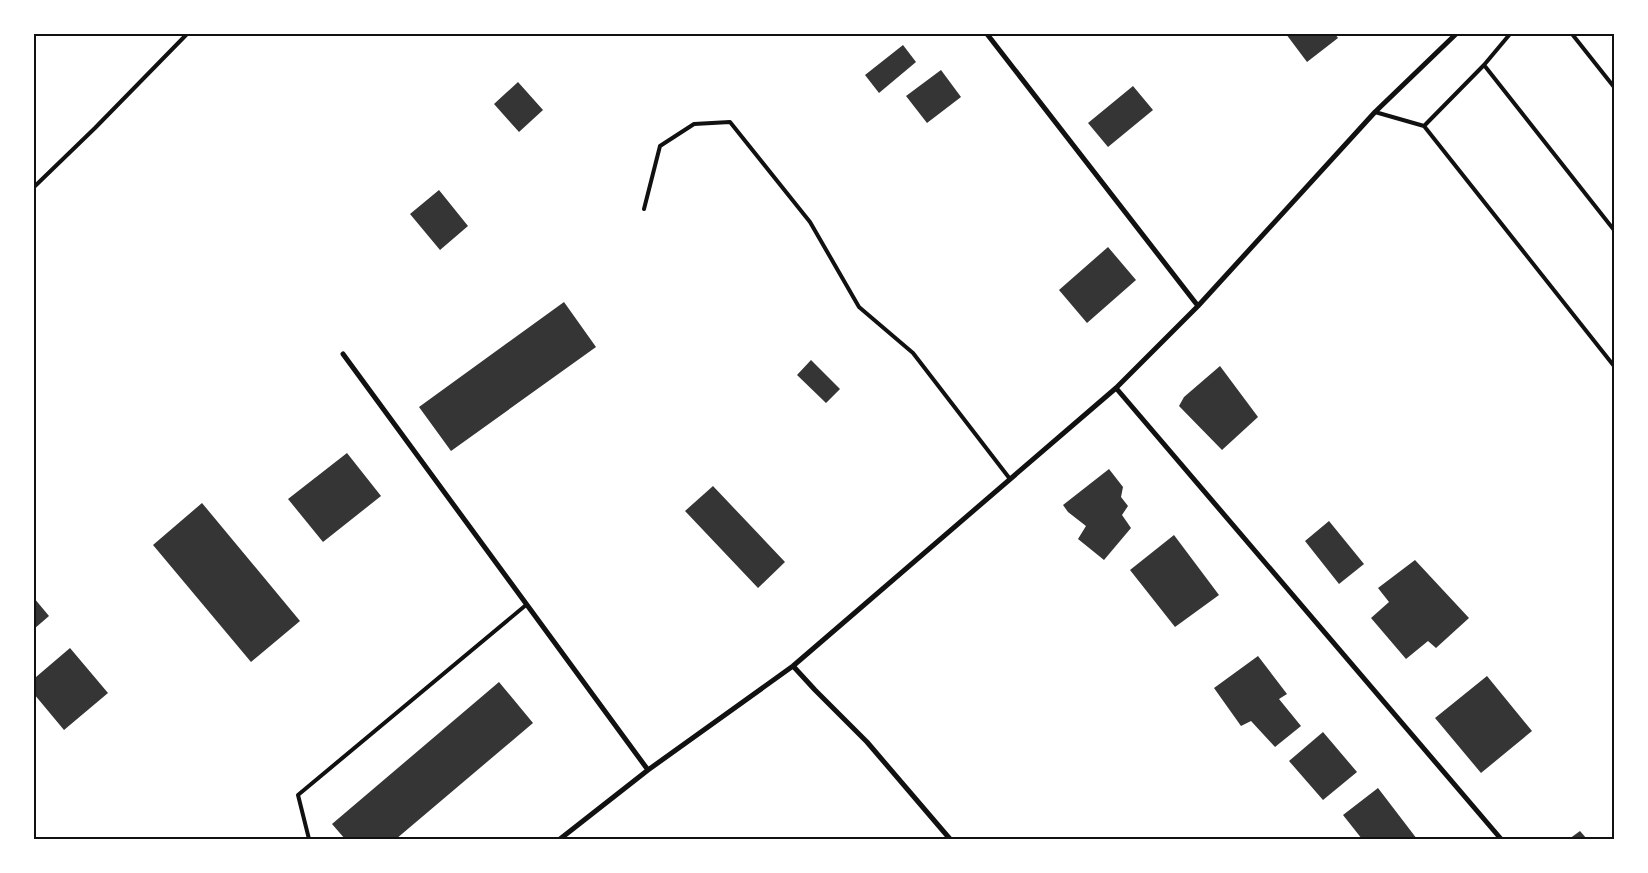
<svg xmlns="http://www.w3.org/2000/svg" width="1648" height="873" viewBox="0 0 1648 873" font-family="Commissioner,sans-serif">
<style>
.building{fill:#353535}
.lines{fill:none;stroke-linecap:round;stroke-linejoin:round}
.service{stroke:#111;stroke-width:4}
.minor{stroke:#111;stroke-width:5}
.neatline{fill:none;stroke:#111;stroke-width:2}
</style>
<rect width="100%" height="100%" fill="#fff"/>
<path class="building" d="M1286 34H1335L1338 38 1307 62Z
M903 45 916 62 879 93 865 75Z
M941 70 961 97 927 123 906 96Z
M518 82 543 110 519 132 494 104Z
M1133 86 1153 110 1108 147 1088 123Z
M439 190 468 226 440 250 410 214Z
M1108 247 1136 280 1087 323 1059 290Z
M564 302 596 347 451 451 419 407Z
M811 360 840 389 826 403 797 375Z
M1220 366 1258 417 1222 450 1179 406 1184 397Z
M347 453 381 496 323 542 288 499Z
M1109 469 1123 487 1121 497 1128 506 1122 515 1131 528 1104 560 1078 539 1086 526 1068 512 1063 505Z
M713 486 785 562 758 588 685 511Z
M202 503 300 621 251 662 153 545Z
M1329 521 1364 564 1339 584 1305 541Z
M1174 535 1219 595 1175 627 1130 570Z
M1415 560 1469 618 1436 648 1428 641 1406 659 1371 618 1389 602 1378 588Z
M34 598 49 616 34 629Z
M70 648 108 693 64 730 34 694V675L36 677Z
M1258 656 1287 694 1279 699 1301 726 1275 747 1251 721 1241 726 1214 688Z
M1487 676 1532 731 1481 773 1435 718Z
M499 682 533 723 396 839H345L332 824Z
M1323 732 1357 772 1323 800 1289 761Z
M1378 788 1417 839H1362L1343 815Z
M1580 831 1587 839H1569Z"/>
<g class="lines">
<path class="service" d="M1572 34 1614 87
M1484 65 1614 230
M1375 112 1424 126 1484 65 1510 34
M1424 126 1614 366
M34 187 95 128 187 34
M644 209 660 146 694 124 730 122 810 222 859 307 913 353 1010 479
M309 839 298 795 526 605"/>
<path class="minor" d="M987 34 1198 306
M343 354 648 770
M1116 388 1501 839
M793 666 815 690 867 742 950 839
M560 839 648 770 793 666 1116 388 1198 306 1375 112 1456 34"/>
</g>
<rect width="1648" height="873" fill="none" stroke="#ffffff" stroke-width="70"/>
<rect x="35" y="35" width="1578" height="803" class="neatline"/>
</svg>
